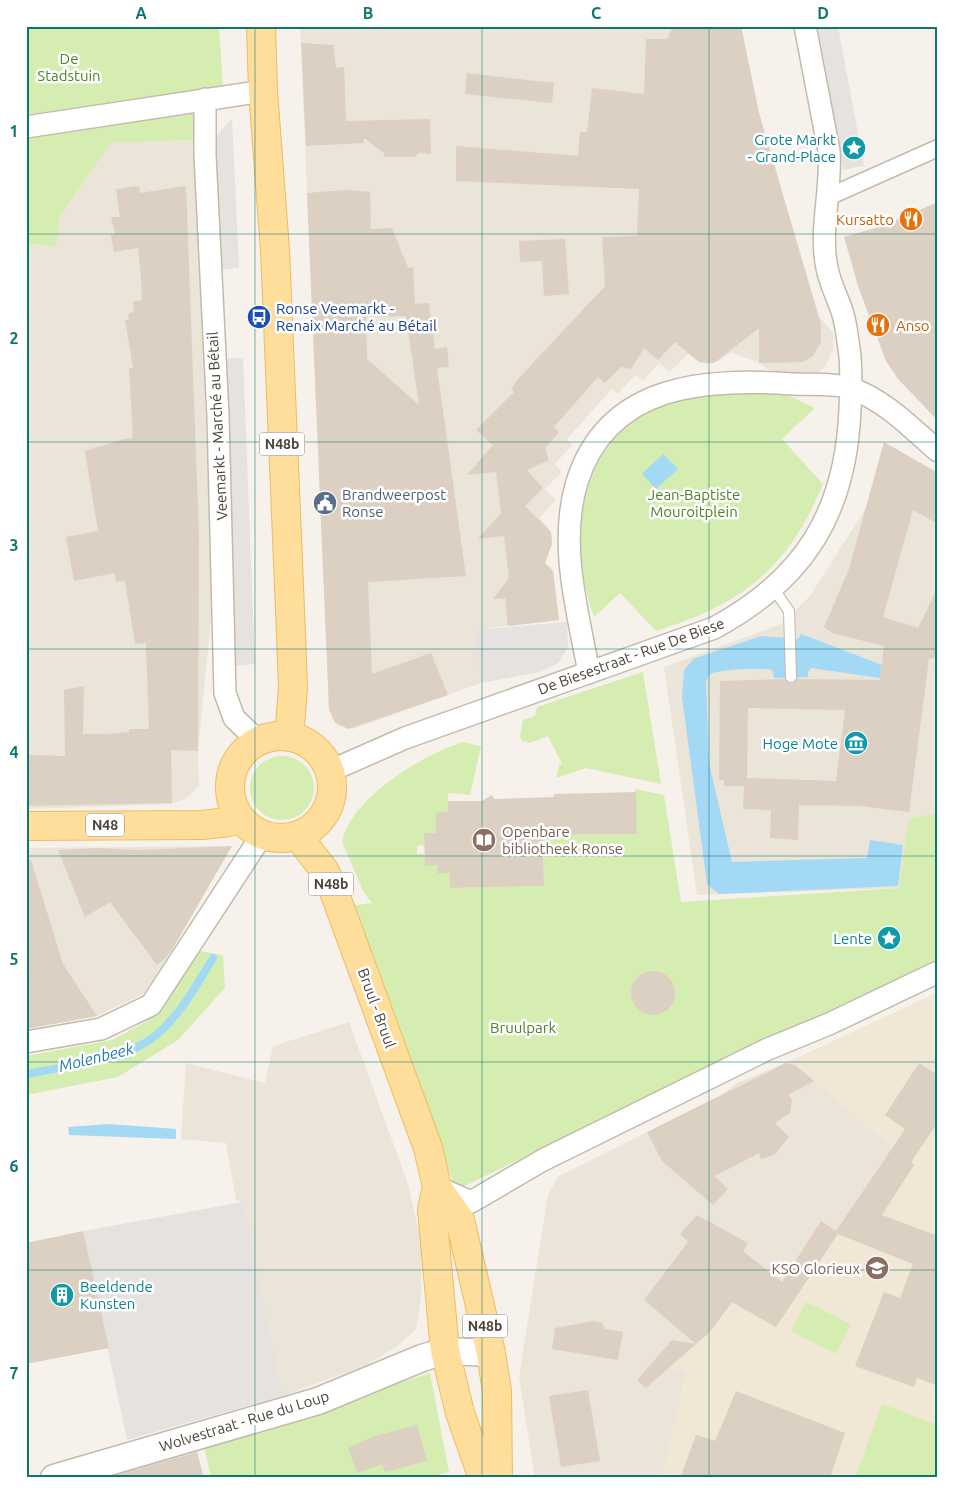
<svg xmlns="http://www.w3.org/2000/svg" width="964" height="1504" viewBox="0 0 964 1504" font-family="Ubuntu,sans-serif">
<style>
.residential{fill:#ebe4d8}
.education{fill:#f0e7d4}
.green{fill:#d5edb1}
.parking{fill:#e5e2df}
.water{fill:#a4d9f6}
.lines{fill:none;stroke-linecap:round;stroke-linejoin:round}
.stream{stroke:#a4d9f6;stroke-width:8}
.building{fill:#dcd0c2;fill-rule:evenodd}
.service-casing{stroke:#c3baac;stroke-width:12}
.pedestrian-casing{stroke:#c3baac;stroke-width:19}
.minor-casing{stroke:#c3baac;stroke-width:24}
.tertiary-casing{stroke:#c3baac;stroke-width:29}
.primary-casing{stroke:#edbc61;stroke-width:30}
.service{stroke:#fff;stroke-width:10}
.pedestrian{stroke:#fff;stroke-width:16}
.minor{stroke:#fff;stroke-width:21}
.tertiary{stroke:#fff;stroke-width:26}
.primary{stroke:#ffdd9b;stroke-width:28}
.grid{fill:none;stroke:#0f766e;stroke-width:1;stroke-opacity:0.55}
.labels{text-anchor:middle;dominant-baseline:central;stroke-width:5;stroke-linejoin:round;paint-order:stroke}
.shield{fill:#fff;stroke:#817b73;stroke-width:1}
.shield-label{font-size:14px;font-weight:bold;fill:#4b4337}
.park-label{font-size:15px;fill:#4e8325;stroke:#fff}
.culture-label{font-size:15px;fill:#0d838f;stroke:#fff;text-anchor:end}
.food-label{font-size:15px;fill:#c56008;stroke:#fff;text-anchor:end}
.transit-label{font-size:15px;fill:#164399;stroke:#fff;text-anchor:start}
.street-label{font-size:15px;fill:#4b4337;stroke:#fff}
.service-label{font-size:15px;fill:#4e5e75;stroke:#fff;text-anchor:start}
.education-label{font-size:15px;fill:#785e54;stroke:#fff;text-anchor:start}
.water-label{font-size:16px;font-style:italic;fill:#247cb0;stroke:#fff}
.neatline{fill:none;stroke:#0f766e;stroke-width:2}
.grid-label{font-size:16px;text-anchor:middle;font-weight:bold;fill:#0f766e}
</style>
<rect width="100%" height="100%" fill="#f6f2eb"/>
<path class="residential" d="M300 26H741L759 113 819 316 833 333V349L826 365 819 372 810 377 779 376 759 363 731 352 719 361 708 364 699 362 688 354 670 372 659 363 643 381 635 375 618 394 612 389 567 439 572 445 555 464 562 472 545 489 556 500 539 518 548 527 552 538V544L541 560 553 571 559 620 474 630 481 683 353 729 338 726 332 719 329 709Z
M197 140 212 609 198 751 199 786 187 798 172 804 26 809V243L56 247 60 216 111 143Z
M889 445 938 473V814L923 815 908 820 899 888 697 895 664 667 781 624 810 596 866 508 882 448Z
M223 846 227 854 167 958 143 994 97 1016 26 1029V848Z
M349 1022 408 1184 422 1246 421 1299 416 1329 399 1345 366 1365 283 1396 243 1203 236 1200 226 1143 181 1139 186 1063 265 1083 273 1046Z
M790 1061 893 1147 835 1233 838 1234 776 1327 732 1303 712 1330 669 1368 687 1371 662 1478H535L519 1377 548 1194 559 1176 720 1096 737 1083Z"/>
<path class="education" d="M938 992V1478H662L687 1371 669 1368 712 1330 732 1302 776 1326 838 1235 835 1233 892 1147 790 1061Z"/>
<path class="green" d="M26 26H219L223 86 26 115Z
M195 112 194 126 197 140 111 143 60 216 56 247 26 243V136Z
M767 392 792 397 815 408 782 439 823 484C788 569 742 604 656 631L620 593 594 617C566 537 578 438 666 403 698 391 734 393 767 392Z
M643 672 661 784 586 768 556 778 559 765 562 764 548 736 530 743 522 741 520 736 523 720 535 716 537 707Z
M462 742 481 746 470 795 448 793V817L436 813V833L425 845 417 846V854H425V866L437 865V873H450V888L544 886 543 835 637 834 635 789 664 795 681 902 899 888 908 820 923 815 938 814V959L456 1190 351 906 372 903 364 893 342 842C351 797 422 756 462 742Z
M250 788a32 32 0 1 1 64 0a32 32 0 1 1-64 0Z
M200 951 223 955 225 988 178 1040 118 1077 26 1095V1056L112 1040 147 1021Z
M806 1302 851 1324 836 1354 791 1331Z
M430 1373 449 1472 438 1475V1478H211L203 1442 339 1403Z
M882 1404 938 1425V1478H855Z"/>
<path class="parking" d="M815 26H838L864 166 843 170Z
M232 118 239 268 217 270 211 142Z
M243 358 255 664 234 666 220 359Z
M567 622 568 647 558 663 540 672 481 683 474 630Z
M243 1202 283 1396 127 1440 83 1231Z"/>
<path class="water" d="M663 454 678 469 656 489 642 474Z
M801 634 882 665 880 678 811 668 808 672V677L774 678 772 670C760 668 716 668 708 676L706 683 709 763 732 862 867 858 870 840 903 845 898 886 719 894 707 884 682 697 684 670 693 659 761 636 798 639Z
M109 1124 176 1129V1139L69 1135 68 1127Z"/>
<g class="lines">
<path class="stream" d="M26 1074C63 1067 120 1061 151 1039 178 1019 196 986 213 958"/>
</g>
<path class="building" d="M673 26H741L759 113 821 325V342L813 356 803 362 759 363V328L714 363 699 362 675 342 658 360 644 348 631 369 621 367 605 383 598 377 554 427 559 432 545 448 549 460 527 470 543 488 525 506 551 532 552 544 545 563 553 571 559 620 508 626 505 598 493 599 509 578 504 536 478 539 501 513 496 472 467 475 493 445 476 430 514 392 511 389 518 379 605 286 602 237 637 236 639 189 456 181V146L578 156 580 132H587L592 88 644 94 646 39H667Z
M301 43 333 45 336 68 344 67 346 121 430 119 431 154 419 153 414 157H384V153L364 138V143L306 146Z
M467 73 554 83 552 103 465 94Z
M139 186 140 193 186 186 199 536 198 751 171 750 172 803 26 806V755L65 756 64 690 84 686 83 734H108L129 732V729H149L146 643 135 644 125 581 116 582 115 573 74 581 66 537 98 531 85 451 124 439 133 438 129 368H133L125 320H129L128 314 134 312 133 302 142 300 141 276 138 248 114 252 111 235 115 234 111 217H120L116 189Z
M346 190 370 192 371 229 392 228 408 268 413 267 415 304 429 303 435 349 447 347 449 367 437 368 466 576 368 582 372 674 431 653 448 695 348 729 335 722 329 709 307 193ZM406 316 419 405 367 359 366 317Z
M938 202V421L898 379 886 361 858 286 844 237 882 226Z
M565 239 569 294 544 296 542 261 520 262 519 241Z
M884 442 938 473V524L913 510 883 617 918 628 938 587V657L929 659 909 812 861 806 799 805 798 840 770 838 771 810 743 809 744 786H724V780H719L720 681 785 679 791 684 797 679 880 680 884 646 832 633 824 627 849 569ZM748 708 845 710 836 781 747 778Z
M636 792 637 834 543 835 544 886 450 888V873H437V865L425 866 424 833H436V813L448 812V801H482L492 795 494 799 554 797V794Z
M232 846 172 950 166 958 157 965 110 902 85 917 58 850 98 848 138 850Z
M31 860 63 964 97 1016 26 1029V861Z
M631 993a22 22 0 1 1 44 0a22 22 0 1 1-44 0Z
M786 1063 795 1065 814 1081 789 1094 792 1100 790 1113 775 1123 789 1137 774 1155 761 1159 759 1153 715 1176 728 1189 713 1205 662 1161 647 1132Z
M919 1063 938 1075V1122L911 1162 914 1165 882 1215 938 1236V1386L917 1378 914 1387 855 1366 884 1292 900 1298 913 1264 838 1234 776 1327 732 1302 709 1333 696 1344 644 1300 688 1242 680 1234 697 1215 748 1243 743 1251 782 1282 821 1221 836 1231 905 1129 885 1115Z
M83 1231 109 1348 26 1364V1243Z
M594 1321 602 1323 605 1329 623 1332 618 1360 552 1349 555 1328Z
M672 1340 696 1344 646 1388 637 1380Z
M588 1390 600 1461 561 1467 549 1396Z
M736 1391 845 1433 830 1478H680L696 1435 715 1441Z
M417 1425 427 1461 385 1472 382 1464 357 1473 348 1448 375 1436Z
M197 1452 204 1478H114L113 1476Z"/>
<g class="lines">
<g class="service-casing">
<path id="service" d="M773 588 789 611 791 677"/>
</g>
<g class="pedestrian-casing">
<path id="pedestrian" d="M828 197 938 148"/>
</g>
<g class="minor-casing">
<path id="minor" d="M205 99V155L218 416 225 693 234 718 258 741
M26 127 263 91
M589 673C578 612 558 544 577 482 608 383 706 378 793 384 810 385 839 383 853 389 887 402 911 428 938 451
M330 771 405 738 714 628C805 579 846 512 850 409 851 389 852 368 849 348 847 336 846 323 842 311 837 297 830 283 827 268 819 230 832 190 829 151L805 26
M26 1042 101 1029 151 1005 262 835
M437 1187 471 1202 543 1160 768 1049 829 1024 938 972"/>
</g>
<g class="tertiary-casing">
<path id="tertiary" d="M54 1478 318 1401 422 1358 445 1351 491 1353"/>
</g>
<g class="primary-casing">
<path id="primary" d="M261 26 263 91 275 250 290 609 293 688 289 737
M230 787a51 51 0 1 1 102 0a51 51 0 1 1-102 0Z
M26 826 202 825 229 822 240 818
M298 836 324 870 332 886 428 1148 437 1187 460 1220 491 1353 497 1391 498 1478
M437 1187 432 1210 445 1351 460 1413 483 1478"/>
</g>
<use href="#service" class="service"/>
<use href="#pedestrian" class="pedestrian"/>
<use href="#minor" class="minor"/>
<use href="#tertiary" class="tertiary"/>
<use href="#primary" class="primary"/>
</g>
<path class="grid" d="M255 26V1478M482 26V1478M709 26V1478M26 234H938M26 442H938M26 649H938M26 856H938M26 1062H938M26 1270H938"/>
<defs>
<g id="sight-disc" transform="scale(1.25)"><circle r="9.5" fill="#0f9aa8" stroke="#fff"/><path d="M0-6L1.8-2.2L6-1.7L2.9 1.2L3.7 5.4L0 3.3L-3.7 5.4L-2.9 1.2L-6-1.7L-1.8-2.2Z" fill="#fff"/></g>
<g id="restaurant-disc" transform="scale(1.25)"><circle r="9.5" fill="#e8710a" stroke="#fff"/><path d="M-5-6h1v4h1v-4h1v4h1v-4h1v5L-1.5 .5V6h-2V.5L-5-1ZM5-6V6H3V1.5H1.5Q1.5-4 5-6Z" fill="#fff"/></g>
<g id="bus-disc" transform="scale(1.25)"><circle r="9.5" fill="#1a4fb4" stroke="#fff"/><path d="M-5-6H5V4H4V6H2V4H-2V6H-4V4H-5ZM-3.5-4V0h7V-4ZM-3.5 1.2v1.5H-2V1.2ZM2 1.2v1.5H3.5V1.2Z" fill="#fff"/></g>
<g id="civic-disc" transform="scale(1.25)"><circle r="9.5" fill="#5c6f8a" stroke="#fff"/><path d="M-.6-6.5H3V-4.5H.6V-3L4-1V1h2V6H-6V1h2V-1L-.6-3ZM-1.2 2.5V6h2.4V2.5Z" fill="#fff"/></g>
<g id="museum-disc" transform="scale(1.25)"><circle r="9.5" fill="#0f9aa8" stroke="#fff"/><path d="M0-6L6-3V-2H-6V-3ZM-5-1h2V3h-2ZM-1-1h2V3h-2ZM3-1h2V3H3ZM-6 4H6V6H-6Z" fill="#fff"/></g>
<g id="library-disc" transform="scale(1.25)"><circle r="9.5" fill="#8d6e63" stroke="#fff"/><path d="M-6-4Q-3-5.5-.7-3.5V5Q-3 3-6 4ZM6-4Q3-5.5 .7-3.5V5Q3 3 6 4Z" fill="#fff"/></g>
<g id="school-disc" transform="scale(1.25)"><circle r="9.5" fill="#8d6e63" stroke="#fff"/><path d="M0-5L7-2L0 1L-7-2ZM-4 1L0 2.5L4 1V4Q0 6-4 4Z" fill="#fff"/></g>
<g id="building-disc" transform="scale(1.25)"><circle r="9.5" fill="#0f9aa8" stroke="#fff"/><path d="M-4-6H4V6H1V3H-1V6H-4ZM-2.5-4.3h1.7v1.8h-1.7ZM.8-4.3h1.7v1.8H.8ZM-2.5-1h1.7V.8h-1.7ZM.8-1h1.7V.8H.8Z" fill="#fff"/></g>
</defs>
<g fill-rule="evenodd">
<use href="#sight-disc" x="854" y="148"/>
<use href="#restaurant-disc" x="911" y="219"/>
<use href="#bus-disc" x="259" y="317"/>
<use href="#restaurant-disc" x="878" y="325"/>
<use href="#civic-disc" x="325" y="503"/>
<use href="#museum-disc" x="856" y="743"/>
<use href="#library-disc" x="484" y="840"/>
<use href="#sight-disc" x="889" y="938"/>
<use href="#school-disc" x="877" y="1268"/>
<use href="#building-disc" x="62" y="1295"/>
</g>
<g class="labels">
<g class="shield">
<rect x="259.5" y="432.5" width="45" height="23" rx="4"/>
<rect x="86" y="813.5" width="38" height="23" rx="4"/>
<rect x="308.5" y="872.5" width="45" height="23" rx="4"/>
<rect x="462.5" y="1314.5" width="45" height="23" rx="4"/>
</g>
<g class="shield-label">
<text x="282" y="444">N48b</text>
<text x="105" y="825">N48</text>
<text x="331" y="884">N48b</text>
<text x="485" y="1326">N48b</text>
</g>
<g class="park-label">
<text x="69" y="58">De<tspan x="69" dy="17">Stadstuin</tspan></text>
<text x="694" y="494">Jean-Baptiste<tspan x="694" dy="17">Mouroitplein</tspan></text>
<text x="523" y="1027">Bruulpark</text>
</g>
<g class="culture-label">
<text x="836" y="139">Grote Markt<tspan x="836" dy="17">- Grand-Place</tspan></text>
<text x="838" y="743">Hoge Mote</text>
<text x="872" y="938">Lente</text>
<text x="80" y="1286" text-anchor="start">Beeldende<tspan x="80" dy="17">Kunsten</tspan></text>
</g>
<g class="food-label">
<text x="894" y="219">Kursatto</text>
<text x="896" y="325" text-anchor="start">Anso</text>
</g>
<g class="transit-label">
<text x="276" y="308">Ronse Veemarkt -<tspan x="276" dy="17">Renaix Marché au Bétail</tspan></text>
</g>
<g class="street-label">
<text transform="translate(217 426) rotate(-93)">Veemarkt - Marché au Bétail</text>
<text transform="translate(631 656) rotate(-20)">De Biesestraat - Rue De Biese</text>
<text transform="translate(377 1008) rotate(70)">Bruul - Bruul</text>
<text transform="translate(244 1421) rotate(-17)">Wolvestraat - Rue du Loup</text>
</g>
<g class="service-label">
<text x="342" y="494">Brandweerpost<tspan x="342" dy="17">Ronse</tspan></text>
</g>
<g class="education-label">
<text x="502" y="831">Openbare<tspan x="502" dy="17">bibliotheek Ronse</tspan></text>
<text x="860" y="1268" text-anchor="end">KSO Glorieux</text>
</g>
<g class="water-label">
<text transform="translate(96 1057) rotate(-14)">Molenbeek</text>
</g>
</g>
<rect width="964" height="1504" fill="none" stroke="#ffffff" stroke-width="55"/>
<rect x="28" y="28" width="908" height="1448" class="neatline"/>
<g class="grid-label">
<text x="141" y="19">A</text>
<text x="368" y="19">B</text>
<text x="596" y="19">C</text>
<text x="823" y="19">D</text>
<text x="14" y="137">1</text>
<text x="14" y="344">2</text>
<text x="14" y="551">3</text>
<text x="14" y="758">4</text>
<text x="14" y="965">5</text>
<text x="14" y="1172">6</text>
<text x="14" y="1379">7</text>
</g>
</svg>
